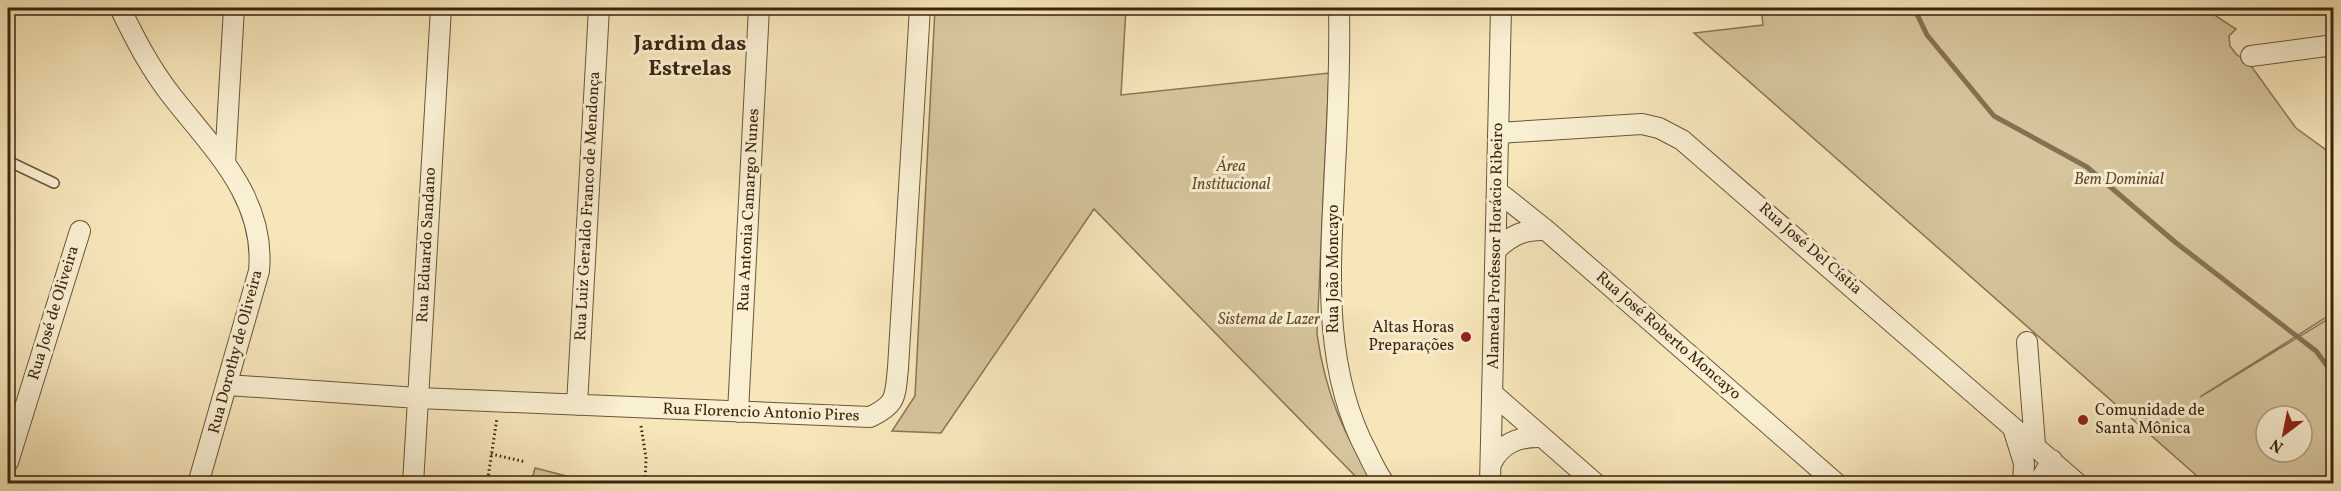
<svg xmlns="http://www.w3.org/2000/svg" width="2341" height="491" viewBox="0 0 2341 491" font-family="Vollkorn,serif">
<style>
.green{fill:#d6c59c;stroke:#887554;stroke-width:1.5;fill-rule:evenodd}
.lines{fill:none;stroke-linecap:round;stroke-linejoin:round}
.stream{stroke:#857151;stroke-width:5}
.lane-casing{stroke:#6a5538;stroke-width:12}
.street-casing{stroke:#6a5538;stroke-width:22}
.path{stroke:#3b250c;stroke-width:3;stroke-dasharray:1.5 3;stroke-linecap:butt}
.lane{stroke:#f9efd2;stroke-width:9}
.street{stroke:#f9efd2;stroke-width:20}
.poi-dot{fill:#8f2418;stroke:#f9efd2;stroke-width:2}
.labels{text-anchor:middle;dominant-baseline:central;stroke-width:6;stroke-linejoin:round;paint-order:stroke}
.park-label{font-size:16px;font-style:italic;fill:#624d30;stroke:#f9efd2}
.street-label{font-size:16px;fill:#3b250c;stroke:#f9efd2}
.poi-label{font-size:16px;fill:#3b250c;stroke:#f9efd2;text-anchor:end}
.district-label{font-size:22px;font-weight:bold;fill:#3b250c;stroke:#f9efd2}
</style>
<rect width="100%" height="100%" fill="#f6e6ba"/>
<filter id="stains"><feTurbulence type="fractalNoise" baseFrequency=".00333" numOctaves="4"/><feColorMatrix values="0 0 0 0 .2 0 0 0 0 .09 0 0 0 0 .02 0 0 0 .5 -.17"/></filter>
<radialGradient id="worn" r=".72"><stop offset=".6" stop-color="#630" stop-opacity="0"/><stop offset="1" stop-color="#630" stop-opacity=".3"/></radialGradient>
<path class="green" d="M935 8H1126L1121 95 1329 73 1317 334C1325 391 1343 436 1376 483H1362L1094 209 941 433 892 431 915 396Z
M1761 8H2204L2236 29 2229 36 2230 46 2236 54 2249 63 2296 128 2333 155V313L2200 397 2333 316V483H2205L1694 33 1763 25ZM2266 416H2302V452H2266Z
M535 468 594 483H531Z"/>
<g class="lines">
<path class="stream" d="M1914 8 1927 35 1994 116 2087 167 2175 242 2316 351 2334 375"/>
<g class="lane-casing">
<path id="lane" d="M8 161 54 183"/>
</g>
<g class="street-casing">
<path id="street" d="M120 8C135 39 150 68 171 95 213 149 266 198 259 271L198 484
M1339 8C1340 61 1338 113 1335 167 1331 262 1320 364 1367 452 1372 462 1377 474 1385 484
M2251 56 2334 45
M1498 133 1642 124 1659 128 1682 140 2078 484
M225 163 234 8
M1497 191 1546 230 1837 484
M1496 250C1511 235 1525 229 1546 230
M2027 342 2035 445
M228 385 418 398 870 417C897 404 895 397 898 368L920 8
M1492 393 1596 484
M577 405 599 8
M738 412 759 8
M2013 428 2024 463 2023 484
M8 462 80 231
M1491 464C1501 443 1519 436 1542 437
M413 484 441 8
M1490 484 1501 8
M2038 484 2052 460"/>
</g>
<path class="path" d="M641 426 646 458 645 484
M491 454 526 462
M487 484 497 418"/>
<use href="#lane" class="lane"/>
<use href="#street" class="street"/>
</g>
<g class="poi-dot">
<circle cx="1466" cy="337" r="6"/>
<circle cx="2083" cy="420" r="6"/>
</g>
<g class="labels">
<g class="park-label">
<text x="1231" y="167">Área<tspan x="1231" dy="18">Institucional</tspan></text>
<text x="2119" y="180">Bem Dominial</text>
<text x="1269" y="320">Sistema de Lazer</text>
</g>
<g class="street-label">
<text transform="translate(588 206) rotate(-87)">Rua Luiz Geraldo Franco de Mendonça</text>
<text transform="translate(749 210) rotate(-87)">Rua Antonia Camargo Nunes</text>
<text transform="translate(427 245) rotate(-87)">Rua Eduardo Sandano</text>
<text transform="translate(1496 246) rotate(-89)">Alameda Professor Horácio Ribeiro</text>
<text transform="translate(1810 249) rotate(41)">Rua José Del Cístia</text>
<text transform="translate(1334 269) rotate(-90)">Rua João Moncayo</text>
<text transform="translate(54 313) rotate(-73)">Rua José de Oliveira</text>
<text transform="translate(1668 336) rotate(41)">Rua José Roberto Moncayo</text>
<text transform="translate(236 352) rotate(-75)">Rua Dorothy de Oliveira</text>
<text transform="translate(761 413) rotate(2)">Rua Florencio Antonio Pires</text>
</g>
<g class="poi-label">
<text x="1454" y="328">Altas Horas<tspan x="1454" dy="18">Preparações</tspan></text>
<text x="2095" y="411" text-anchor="start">Comunidade de<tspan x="2095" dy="18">Santa Mônica</tspan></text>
</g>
<g class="district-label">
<text x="690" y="44">Jardim das<tspan x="690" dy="25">Estrelas</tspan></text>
</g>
</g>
<rect width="2341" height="491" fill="none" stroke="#f6e6ba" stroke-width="30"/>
<rect x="9" y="9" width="2323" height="473" fill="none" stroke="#3b250c" stroke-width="3"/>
<rect x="15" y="15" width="2311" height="461" fill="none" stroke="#3b250c" stroke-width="1.5"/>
<g transform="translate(2284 434) rotate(212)"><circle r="28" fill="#f9efd2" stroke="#ad9e83" stroke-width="1.5"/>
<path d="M0-4.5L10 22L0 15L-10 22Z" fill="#8f2418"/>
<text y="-9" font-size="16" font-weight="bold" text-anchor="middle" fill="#3b250c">N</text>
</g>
<rect width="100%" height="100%" filter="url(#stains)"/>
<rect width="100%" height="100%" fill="url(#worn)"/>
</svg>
